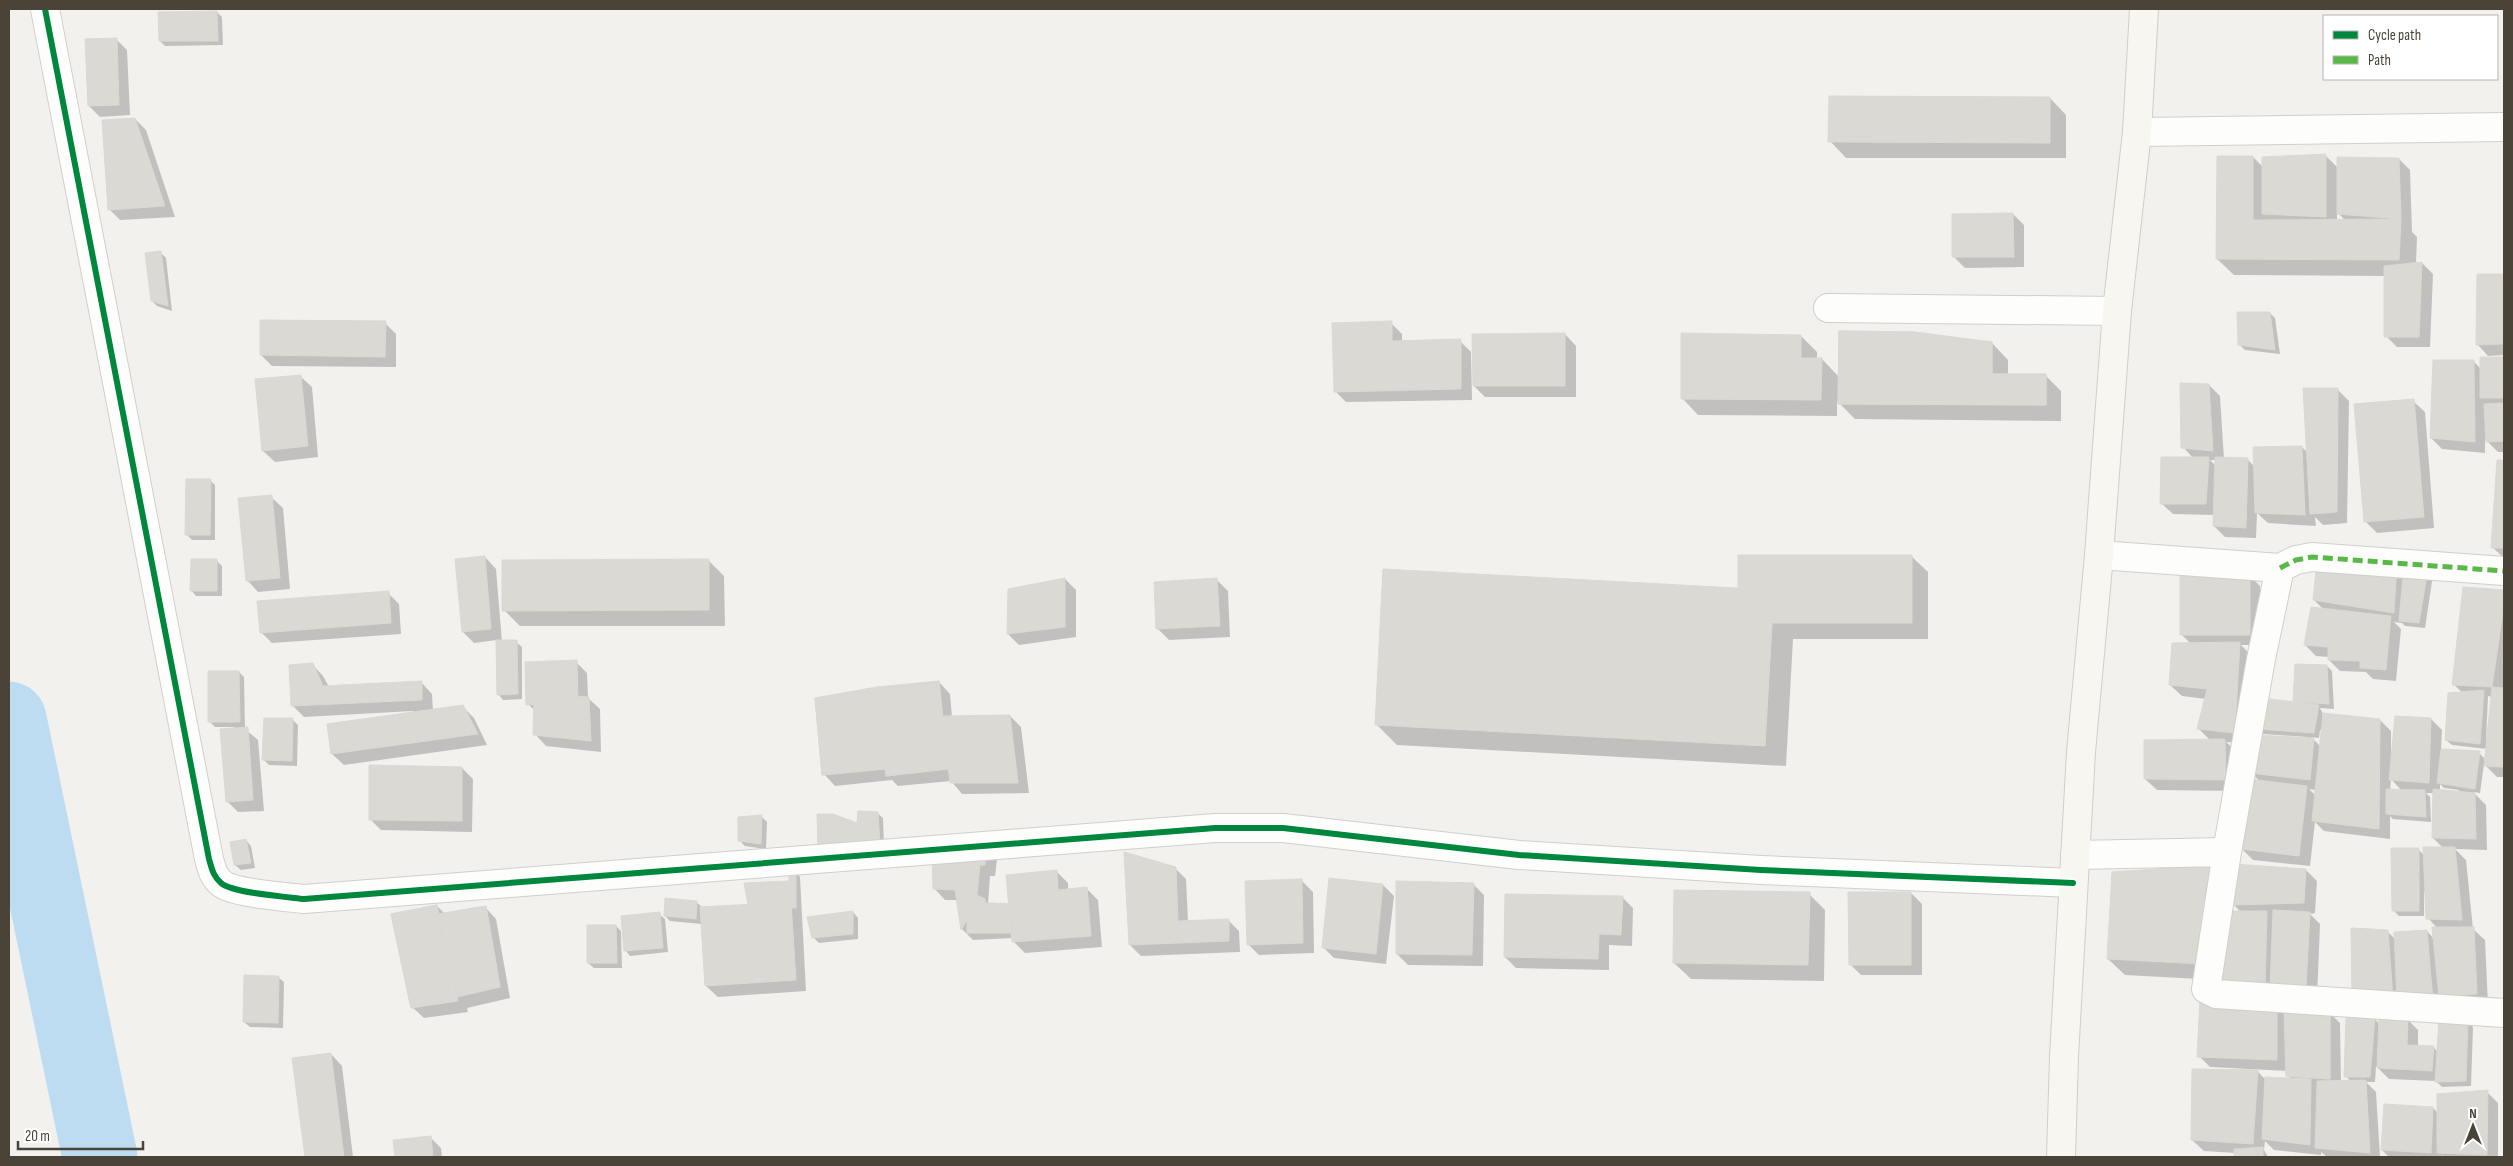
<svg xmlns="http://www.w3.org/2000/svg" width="2513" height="1166" viewBox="0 0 2513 1166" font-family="'Sofia Sans Condensed',sans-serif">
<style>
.shadow{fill:#0003;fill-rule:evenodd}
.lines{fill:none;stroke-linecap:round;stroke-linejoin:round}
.river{stroke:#bedcf1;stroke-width:75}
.building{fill:#dbd9d4;stroke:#dcd8d3}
.street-casing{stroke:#d1cfcb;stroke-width:30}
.secondary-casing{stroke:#d2cec5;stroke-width:30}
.street{stroke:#fdfdfc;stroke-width:28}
.secondary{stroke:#f7f6f1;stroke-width:28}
.quiet{stroke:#58b947;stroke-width:5;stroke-dasharray:10 5;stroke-linecap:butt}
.cycleway-casing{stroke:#fff;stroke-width:9}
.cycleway{stroke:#00873e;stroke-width:6}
</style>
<rect width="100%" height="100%" fill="#f3f1ee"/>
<path class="shadow" d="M217 12 222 17 223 45 165 46 160 41Z
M116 39 127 50 130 115 100 117 89 106Z
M2050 98 2066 115V158H1846L1830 141Z
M135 119 146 130 175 217 120 220 109 209Z
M2326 156 2338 168 2399 159 2410 170 2412 232 2417 237 2416 264 2422 263 2433 274 2430 347H2397L2386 336 2385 276 2234 275 2217 259 2253 157 2263 167ZM2337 212 2346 221H2337Z
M2013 214 2024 225V267L1965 268 1954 257Z
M160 252 166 258 172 311 157 306 152 301Z
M2478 275H2504V355L2488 356 2477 344Z
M2270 313 2275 318 2280 354 2245 350 2239 344Z
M385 323 396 334V367L272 366 261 355Z
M1391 323 1402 334V342L1460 341 1471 352 1472 400 1346 402 1335 391Z
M1565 334 1576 346V397H1485L1474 386Z
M1801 336 1817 352V359H1822L1839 377 1992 343 2008 360V375H2045L2061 391V421L1855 419 1837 401V416L1698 415 1682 398Z
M2481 359H2504V452H2498L2485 439V453L2442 449 2431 438 2473 361 2481 369Z
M300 376 312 387 318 457 275 462 263 451Z
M2209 385 2220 396 2224 459H2247L2255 467 2302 447 2308 453 2338 390 2349 401 2347 523 2323 525 2315 517 2316 526 2268 523 2257 513 2256 538 2225 537 2214 526V515L2173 514 2161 503 2193 458 2183 447ZM2210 460H2216V466Z
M2413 401 2425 412 2434 528 2377 533 2366 522Z
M2499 461H2504V558L2492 547Z
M210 480 215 485V540H192L186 534Z
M271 497 283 508 290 589 258 592 247 580Z
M1911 556 1928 572V639H1793L1786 766 1397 745 1376 724 1739 589Z
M485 557 496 569 502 642H516L522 647V699L503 700 498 694 497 640 474 643 463 632Z
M216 560 222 566V596H196L191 590Z
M708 560 724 576 725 626H520L504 610Z
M2318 561 2433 575 2425 628 2405 626 2402 623 2394 622 2401 629 2396 681 2373 679 2366 672 2340 671 2329 660V657L2316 656 2305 645 2323 609 2314 600Z
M2249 575 2260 586V645H2241L2251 655 2246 743 2226 742 2236 751 2237 791 2157 790 2145 779 2210 740 2199 729 2206 699 2182 696 2170 685 2191 644 2181 634Z
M1065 579 1076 590V637L1019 645 1008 634Z
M1217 580 1228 591 1230 637 1169 640 1158 629Z
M2464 589 2504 592V777H2497L2484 764 2480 793 2473 792 2486 805 2487 850 2455 849 2466 860 2473 929 2485 940 2488 1005 2364 1007 2387 931 2396 940 2427 931 2434 939 2438 929 2428 918 2426 892H2424V916H2399L2393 910 2418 849 2425 856 2444 849 2433 838 2434 793H2426L2430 797 2431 822 2393 819 2390 816V839L2324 831 2315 822 2310 866 2253 860 2242 849 2260 782 2251 772 2307 739V737L2263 734 2257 728 2294 703 2327 666 2332 671 2334 709 2320 708 2323 714 2380 720 2391 731V754L2431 719 2442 730 2441 750 2479 753 2486 760 2487 749 2452 745 2446 740 2463 693 2453 684ZM2488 696 2492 697 2488 742H2486ZM2320 730 2322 731 2321 747 2311 737 2319 738ZM2391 779 2402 791H2390ZM2440 784 2444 788 2459 790 2458 792 2440 791ZM2309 789 2316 790V796Z
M388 593 399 604 401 634 272 643 261 632Z
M576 662 587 673 588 698 600 709 601 752 546 746 535 734V711L528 704Z
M312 664 323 676 329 687 421 682 432 694 433 711 463 707 474 718 487 745 344 765 332 754 414 713 413 711 304 717 292 705Z
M239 672 244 677 245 729 258 740 264 811 238 812 227 801 234 727H215L210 722Z
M939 682 950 694 952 717 1010 716 1021 727 1029 793 962 794 951 781 898 786 892 780 835 786 824 774 877 689Z
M293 720 298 725 297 766 269 765 264 760Z
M462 768 473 779 472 832 381 830 370 819Z
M877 813 883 818 884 850 858 825Z
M761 816 767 822 766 849 745 846 740 841Z
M246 840 251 846 255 868 241 870 235 865Z
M986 849 997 860 995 876H990L988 904 1010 905 1057 872 1068 883V891L1087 889 1098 900 1102 947 1025 953 1013 941V938L973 940 962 929 958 900H945L934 888ZM983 900 986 902 985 924Z
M1175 868 1186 879 1188 922 1228 920 1239 931 1240 952 1141 956 1130 945Z
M2306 870 2317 881 2315 913 2310 914 2320 924 2317 999 2218 980 2125 975 2108 959 2227 912H2241L2234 905Z
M795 871 800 877 806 991 718 997 706 986 702 924 670 921 665 916 696 902 702 907 749 906 790 882Z
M1301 880 1313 892 1314 953 1259 955 1248 944Z
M1473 884 1484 895 1483 966 1408 965 1397 954Z
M1383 885 1394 896 1386 964 1334 958 1323 947Z
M1911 893 1922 904V975H1861L1850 964Z
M1809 894 1825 910 1824 981 1691 979 1674 963Z
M1622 897 1633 908 1632 946 1609 945V970L1516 968 1505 957Z
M437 906 445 914 485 907 496 919 510 998 467 1008 468 1012 424 1018 412 1007Z
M853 912 858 918V939L819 943 813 937 809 918Z
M659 914 665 919 668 952 630 956 625 950Z
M616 926 621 931 622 968H594L588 963Z
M278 977 284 982 283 1028 250 1027 244 1022Z
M2201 1001 2329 1012 2340 1023 2341 1082H2351L2346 1076 2375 1019 2380 1025 2407 1019 2418 1030V1047H2433L2439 1053 2467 1022 2473 1027 2471 1086 2442 1087 2436 1081 2389 1079 2376 1066 2375 1082H2366L2376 1092 2380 1157H2327L2321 1152V1155L2274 1150 2265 1141 2264 1150 2268 1157H2235V1153L2204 1151 2192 1140 2256 1070 2266 1080 2291 1079 2287 1075V1071L2210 1067 2199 1056Z
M331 1054 342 1066 353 1157H306L293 1059Z
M2487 1092 2498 1103V1157H2444L2442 1155V1157H2389L2382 1150 2433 1108 2439 1114Z
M430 1137 441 1148 442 1157H396L395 1141Z"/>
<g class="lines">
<path class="river" d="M9 719 100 1157"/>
</g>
<path class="building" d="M217 11 218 41H159L158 12Z
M117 38 119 105 88 106 85 39Z
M1829 96 2050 97V143L1828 142Z
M135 118 165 206 108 210 102 120Z
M2326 154V217L2262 214V157Z
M2217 156H2253V220L2401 219 2399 260 2216 259Z
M2337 157 2399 158 2401 219 2337 214Z
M2013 213 2014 257H1952V214Z
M161 251 168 306 151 301 145 253Z
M2422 262 2419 337H2384V266Z
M2477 274H2504V344L2476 345Z
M2237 312H2270L2275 350 2238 345Z
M260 320 386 321 385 357 260 355Z
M1392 321V341L1461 339V389L1334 392 1332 323Z
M1839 331 1915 332V342H1992V374H2046V405L1838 404Z
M1839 331 1915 332 1992 342V374H2046V405L1838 404Z
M1565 333V386H1473L1472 334Z
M1681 333 1801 335V358H1822L1821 400 1681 399Z
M2480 357H2504V398H2480Z
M2433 360H2474L2475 442 2430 438Z
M301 375 308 446 262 451 255 379Z
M2180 383 2209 384 2213 451 2181 448Z
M2303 388H2338L2337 512 2310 514Z
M2414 399 2424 517 2364 522 2354 404Z
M2504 403V441L2486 442 2484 404Z
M2302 446 2305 515 2255 513 2253 447Z
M2161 457H2209L2206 504H2160Z
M2215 457 2248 458 2246 528 2213 526Z
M2497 460H2504V548H2491Z
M186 479H211L210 535H185Z
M272 495 280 578 246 581 238 498Z
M1738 555H1912V623H1738Z
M485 556 491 629 462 632 455 559Z
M191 559H217V591H190Z
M709 559V610L502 611V560Z
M2317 560 2397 564 2394 613 2313 600Z
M2404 566 2428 569 2419 623 2399 621Z
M1383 569 1774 590 1765 746 1375 725Z
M2180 574H2250V635H2180Z
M1065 578V627L1007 634 1008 589Z
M1217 578 1220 626 1156 629 1154 582Z
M2463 587 2504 590V605L2492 687 2452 685Z
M389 591 391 623 260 633 257 601Z
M2311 607 2391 616 2386 670 2360 668V661L2328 660V647L2304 645Z
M496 640H517L518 694 497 695Z
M2240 642 2235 733 2197 729 2207 689 2169 685 2172 643Z
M577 660 578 702 526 705 525 662Z
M313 663 323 686 422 681V700L291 706 289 665Z
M2295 664 2327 665 2329 704 2293 702Z
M208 671H239L240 722H208Z
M939 681 948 769 886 776 877 687Z
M939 681 948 769 886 776 878 692Z
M877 687 885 769 822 775 815 698Z
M2492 687 2504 688V767L2484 766Z
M2484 690 2480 744 2445 740 2448 693Z
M878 692 885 769 822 775 815 698Z
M534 693 589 697 591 741 533 735Z
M2262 698 2319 705 2314 733 2256 729Z
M463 705 478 734 331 754 327 724Z
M2323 713 2380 719 2379 829 2312 821Z
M1010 715 1018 783H950L942 716Z
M2395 716 2431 718 2429 783 2389 780Z
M264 718H293L292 761 262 760Z
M248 727 253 800 226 802 220 729Z
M2256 735 2314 738 2310 780 2250 773Z
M2225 739 2226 780 2144 779V740Z
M2441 749 2480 751 2475 789 2437 783Z
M369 765 462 767V821L369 820Z
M2248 779 2307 786 2299 856 2241 849Z
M2386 789 2425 790 2426 817 2386 814Z
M2433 789 2475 793 2476 839 2432 838Z
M858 811 878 812 880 845 818 847 817 814H833L857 823Z
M762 815 761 844 738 841V817Z
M246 839 251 863 234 865 230 842Z
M987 847 985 865H980L977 895 985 899 984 918 969 917 961 930 955 890 933 889 932 853Z
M2423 847H2455L2462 920 2426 919Z
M2391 848H2419V911H2392Z
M1124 852 1176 867 1178 921 1229 919V941L1129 945Z
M2233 864 2306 869 2304 903 2233 905Z
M2216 865 2201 964 2107 959 2112 872Z
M789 870H796V908L748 905 744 883 789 881Z
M1057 870 1058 890 1087 887 1091 936 1012 942 1006 875Z
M1329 878 1383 884 1376 954 1322 948Z
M1302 879 1303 943 1247 945 1245 881Z
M1396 881 1474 883 1472 955 1396 954Z
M1674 890 1810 892 1808 965 1673 963Z
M1848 892H1911V965H1849Z
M1505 894 1623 896 1621 935 1599 934 1598 959 1504 957Z
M665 898 697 901 696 919 664 916Z
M791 902 796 980 705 986 700 907Z
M967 902 1014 904 1011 933H967Z
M437 905 458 1001 411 1008 391 914Z
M437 905 450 999 411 1008 391 914Z
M486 906 500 987 456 994 439 914Z
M486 906 500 987 457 997 439 914Z
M2273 910 2310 912 2306 988H2270Z
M853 911V934L812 938 807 917Z
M2222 911H2267L2265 991 2216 988Z
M660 912 663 948 624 951 621 916Z
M587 925H616L617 963H587Z
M2432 927H2474L2477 994 2439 997Z
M2351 928 2388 930 2393 999 2352 997Z
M2427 930 2433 1001H2397L2394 932Z
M244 975 279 976 278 1023 243 1022Z
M2200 999 2277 1003V1060L2197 1057Z
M2287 1005 2330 1011V1079L2286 1076Z
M2330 1011V1079L2286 1076 2284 1012Z
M2346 1017 2375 1018 2370 1077H2344Z
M2379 1017 2408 1018 2407 1045 2434 1046 2432 1071 2377 1068Z
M2439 1019 2468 1021 2466 1081 2435 1082Z
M331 1053 344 1157H305L292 1058Z
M2192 1069 2258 1070 2253 1144 2191 1140Z
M2265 1077 2311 1079 2310 1145 2262 1139Z
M2366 1080 2370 1153 2315 1148 2317 1081Z
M2488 1090 2487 1155 2437 1153V1094Z
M2384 1104 2433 1107 2431 1153 2381 1150Z
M431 1136 433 1157H395L393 1140Z
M2263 1147V1157H2234V1149Z"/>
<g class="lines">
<g class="street-casing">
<path id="street" d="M45 9 209 859C212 869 213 876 221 883 232 893 287 897 304 899L1215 828H1283L1519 855 1761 870 2073 883
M2137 132 2504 127
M1828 308 2117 311
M2099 555 2280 568 2296 560 2312 557 2504 571
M2280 568 2261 659 2227 852 2206 989 2216 994 2504 1013
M2075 855 2227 852"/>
</g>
<g class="secondary-casing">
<path id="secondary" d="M2061 1157 2064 1057 2081 752 2099 555 2117 311 2137 132 2144 9"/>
</g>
<use href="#street" class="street"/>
<use href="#secondary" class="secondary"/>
<path class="quiet" d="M2280 568 2296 560 2312 557 2504 571"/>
<g class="cycleway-casing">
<path id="cycleway" d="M45 9 209 859C212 869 213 876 221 883 232 893 287 897 304 899L1215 828H1283L1519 855 1761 870 2073 883"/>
</g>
<use href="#cycleway" class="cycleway"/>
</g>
<rect width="2513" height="1166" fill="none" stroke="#4a4338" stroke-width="20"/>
<rect x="2323" y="15" width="175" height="65" fill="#ffffff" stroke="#b7b4af"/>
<rect x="2333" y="31" width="25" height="8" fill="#00873e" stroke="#b7b4af"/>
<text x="2368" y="40" font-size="15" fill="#4a4338">Cycle path</text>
<rect x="2333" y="56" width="25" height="8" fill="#58b947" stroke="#b7b4af"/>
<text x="2368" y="65" font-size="15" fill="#4a4338">Path</text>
<g transform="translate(2473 1126)" stroke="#ffffff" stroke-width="4" paint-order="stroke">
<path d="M0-4L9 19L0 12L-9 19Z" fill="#4a4338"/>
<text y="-8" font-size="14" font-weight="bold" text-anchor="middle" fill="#4a4338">N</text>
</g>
<path d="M18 1141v8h125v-8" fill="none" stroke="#4a4338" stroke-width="2.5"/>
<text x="25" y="1141" font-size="15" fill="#4a4338" stroke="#ffffff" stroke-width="4" paint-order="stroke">20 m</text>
</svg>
